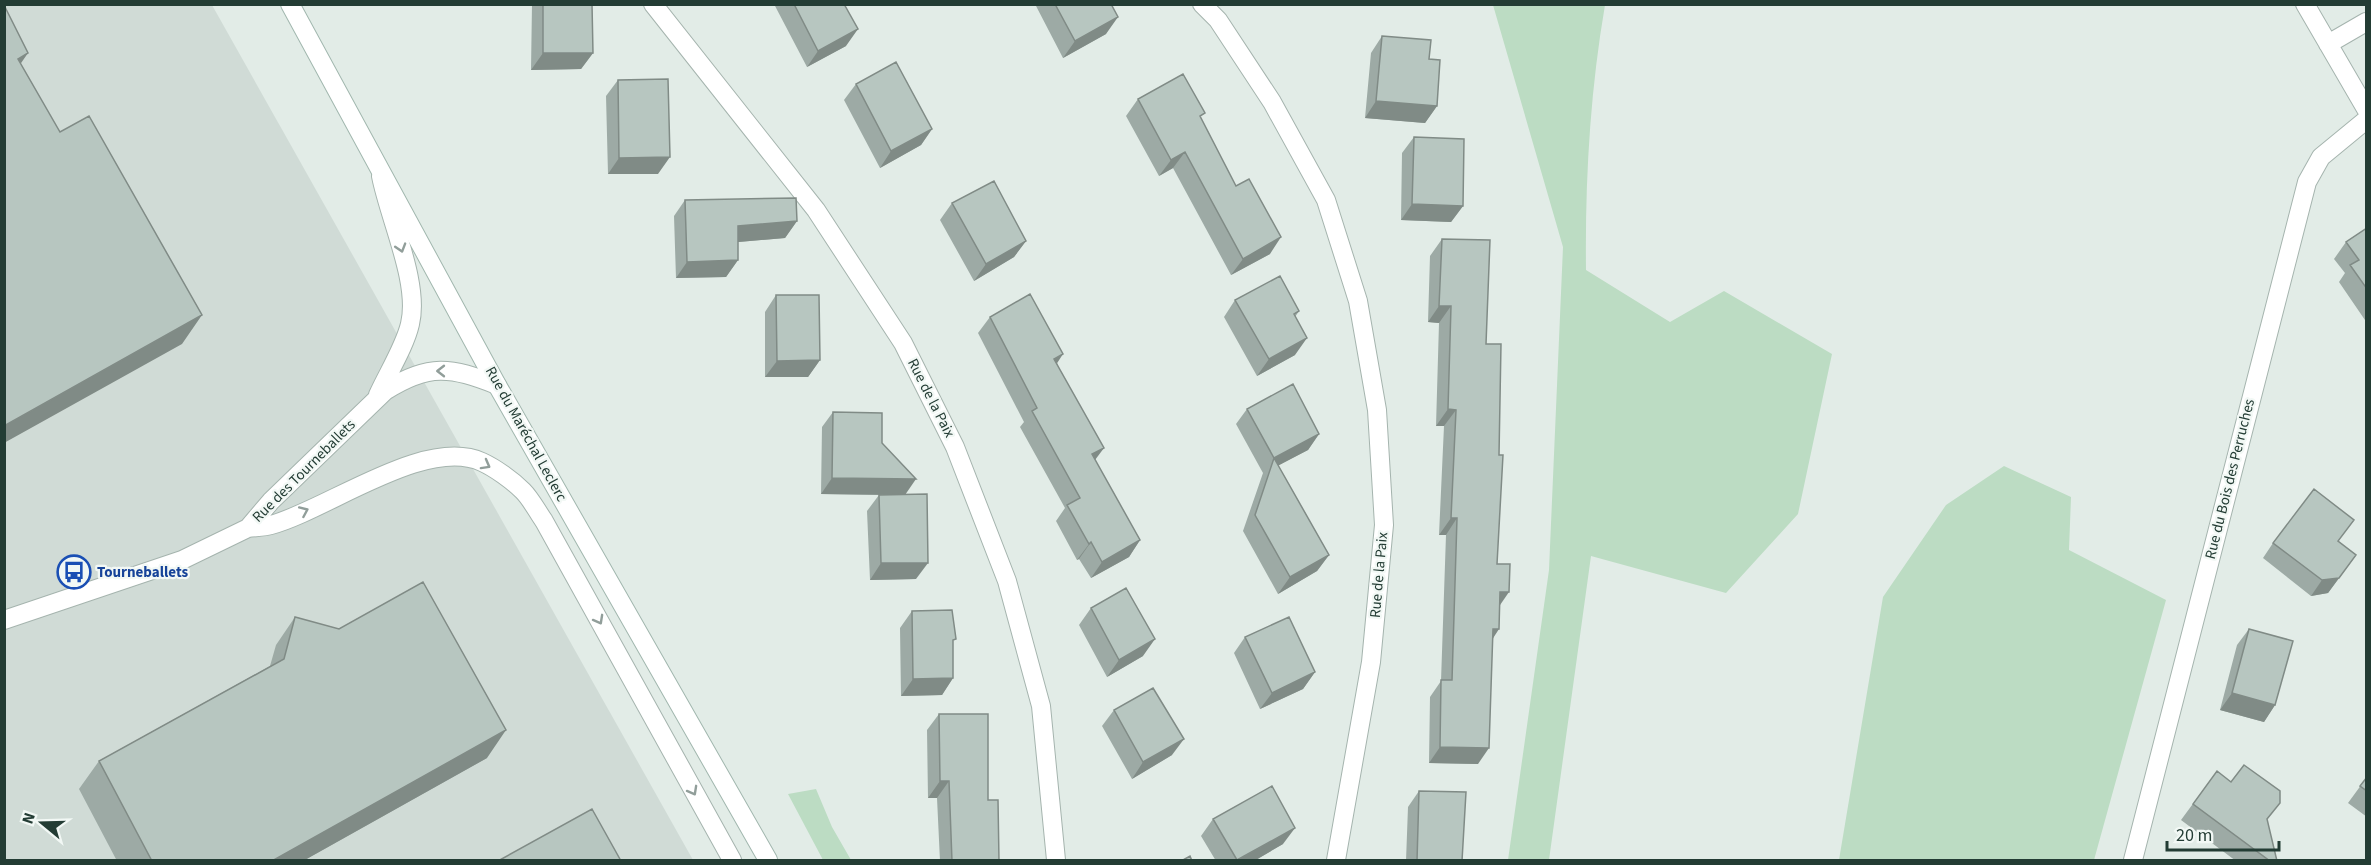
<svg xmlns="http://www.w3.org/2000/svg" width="2371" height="865" viewBox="0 0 2371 865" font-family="'Source Sans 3',sans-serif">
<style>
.built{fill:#d0dbd6}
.green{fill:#bcdcc3}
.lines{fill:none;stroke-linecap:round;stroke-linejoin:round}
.minor-casing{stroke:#a5b4ae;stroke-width:20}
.secondary-casing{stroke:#a1b7ae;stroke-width:20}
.minor{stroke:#fff;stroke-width:18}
.secondary{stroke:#fff;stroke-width:18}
.wall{fill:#9daaa5}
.shaded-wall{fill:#808b86}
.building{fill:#b7c6c0;stroke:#808b86;stroke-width:1.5}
.oneway{stroke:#919e9a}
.labels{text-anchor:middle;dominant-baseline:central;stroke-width:4.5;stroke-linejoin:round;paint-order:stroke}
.street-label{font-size:15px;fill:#233c34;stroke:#f2f8f5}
.transit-label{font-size:15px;font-weight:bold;fill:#164399;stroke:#f2f8f5;text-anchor:start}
</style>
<rect width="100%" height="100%" fill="#e2ece7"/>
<path class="built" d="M5 5H212L693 860H5Z"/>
<path class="green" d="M1493 5H1605C1590 92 1585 181 1586 270L1670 322 1724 291 1832 354 1798 514 1726 593 1591 556 1549 860H1508L1549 570 1563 247Z
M2004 466 2071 497 2069 550 2166 600 2094 860H1839L1883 597 1946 505Z
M816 789 832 827 851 860H823L788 794Z"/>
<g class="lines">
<g class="minor-casing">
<path id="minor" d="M653 4 816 210 903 343 955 447 1007 581 1041 706 1056 860
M1202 4 1218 20 1272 102 1326 200 1358 301 1377 410 1384 525 1371 662 1336 860
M2305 4 2366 109
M2328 44 2366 22
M378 395C388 373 405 346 410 324 420 283 389 218 381 176
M248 528C256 527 264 527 271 525 327 510 425 436 482 462 495 468 512 480 523 491 531 499 537 511 544 521L732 860
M4 620 182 560 248 528 271 501 385 391C429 363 451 367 497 385
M2133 860 2307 182 2321 157 2366 120"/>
</g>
<g class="secondary-casing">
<path id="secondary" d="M290 4 497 385 768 860"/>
</g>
<use href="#minor" class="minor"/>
<use href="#secondary" class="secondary"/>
</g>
<path class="wall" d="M532 4H592L593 53 581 69 531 70Z
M774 4H844L846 46 807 67Z
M1035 4H1111L1106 34 1063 58Z
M1382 36 1429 59 1437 106 1425 123 1365 118 1371 53Z
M618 80 658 174H608L606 96Z
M856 84 932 129 921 145 880 168 844 100Z
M1138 99 1201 118 1270 254 1231 275 1173 168 1159 176 1126 116Z
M1414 137 1463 206 1451 222 1401 220 1402 153Z
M685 200 797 221 785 238 738 242V260L726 277 676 278 674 216Z
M952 203 1026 241 1014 257 974 281 940 220Z
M2367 228V323L2339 282 2345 273 2334 259 2346 242Z
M1442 239 1486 344 1497 564 1500 605 1493 639 1478 764 1429 763 1430 697 1441 681 1446 535H1439L1444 426H1436L1439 323 1428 322 1430 256Z
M776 295 820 360 808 377H765V312Z
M1235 300 1299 311 1295 317V355L1257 376 1224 317Z
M990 317 1057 363 1095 460 1140 540 1129 557 1091 578 1079 559 1077 560 1056 521 1065 508 1020 427 1024 422 978 333Z
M1247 409 1319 434 1308 450 1278 465 1329 555 1317 571 1278 594 1243 531 1263 473 1236 424Z
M833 412 882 443 906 494 916 579 870 580 867 511 879 495 821 494 822 427Z
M2339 542 2345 570 2328 593 2311 596 2263 558 2273 543Z
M1091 608 1143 656 1107 677 1079 625Z
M912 611 953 643V678L942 695 901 696 900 628Z
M295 617 339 629 487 758 303 861H117L79 789 99 761 270 666 276 645Z
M2249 629 2275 705 2264 722 2220 710 2237 645Z
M1245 637 1315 672 1303 689 1260 709 1234 653Z
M1114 710 1172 755 1132 779 1102 726Z
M939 714 988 800 999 861H940L937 798H928L927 730Z
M2217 771 2277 861H2236L2181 820Z
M2367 777V817L2348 803Z
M1419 791 1462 861H1406L1408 807Z
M1213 819 1283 844 1254 861H1216L1201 836Z"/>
<path class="shaded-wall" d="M1118 17 1106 34 1063 58 1075 41Z
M858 29 846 46 807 67 818 51Z
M28 53 8 82 18 59Z
M543 53H593L581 69 531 70Z
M1376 101 1437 106 1425 123 1365 118Z
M932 129 921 145 880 168 891 151Z
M1185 152 1173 168 1159 176 1171 160Z
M670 157 658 174H608L619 158Z
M1412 204 1463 206 1451 222 1401 220Z
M797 221 785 238 727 243 738 226Z
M1281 237 1270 254 1231 275 1243 259Z
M1026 241 1014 257 974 281 986 264Z
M738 260 726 277 676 278 687 262Z
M1439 306H1451L1439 323 1428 322Z
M202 315 182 344 4 443V426Z
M1307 338 1295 355 1257 376 1269 359Z
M1063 354 1052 371 1054 359Z
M820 360 808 377H765L777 361Z
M1448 409 1456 410 1444 426H1436Z
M1319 434 1308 450 1270 470 1274 458 1263 473 1274 458Z
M1104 448 1092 464V454Z
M832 478 916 479 905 495 821 494Z
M1451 518H1457L1446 535H1439Z
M1140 540 1129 557 1091 578 1102 562Z
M1091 542 1079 559 1077 560 1089 544Z
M1329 555 1317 571 1278 594 1290 577Z
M2356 555 2328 593 2311 596 2322 580Z
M881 563H928L916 579 870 580Z
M1500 592H1509L1498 608Z
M1493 629H1499L1488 646Z
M1155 639 1143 656 1107 677 1119 660Z
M1315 672 1303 689 1260 709 1272 693Z
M953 678 942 695 901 696 913 679Z
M2232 693 2275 705 2264 722 2220 710Z
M506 730 487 758 303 861H272Z
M1184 739 1172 755 1132 779 1143 762Z
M1440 747 1489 748 1478 764 1429 763Z
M940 781H949L937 798H928Z
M1295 828 1283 844 1254 861H1236Z"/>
<path class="building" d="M543 4H592L593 53H543Z
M794 4H844L858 29 818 51Z
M1055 4H1111L1118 17 1075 41Z
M4 5 28 53 18 59 60 132 89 116 202 315 4 426Z
M1382 36 1431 40 1429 59 1440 60 1437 106 1376 101Z
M896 62 932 129 891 151 856 84Z
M1183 74 1205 113 1200 116 1236 186 1249 179 1281 237 1243 259 1185 152 1171 160 1138 99Z
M668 79 670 157 619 158 618 80Z
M1414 137 1464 139 1463 206 1412 204Z
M994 181 1026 241 986 264 952 203Z
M796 198 797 221 738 226V260L687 262 685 200Z
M2367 228V289L2350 265 2359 260 2346 242Z
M1442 239 1490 240 1486 344H1501L1499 455H1503L1497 564H1510L1509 592H1500L1499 629H1493L1489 748 1440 747 1441 680H1452L1457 518H1451L1456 410 1448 409 1451 306H1439Z
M1280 276 1299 311 1294 314 1307 338 1269 359 1235 300Z
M1030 294 1063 354 1054 359 1104 448 1092 454 1140 540 1102 562 1091 542 1089 544 1067 505 1080 498 1032 411 1037 408 990 317Z
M776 295H819L820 360 777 361Z
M1293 384 1319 434 1274 458 1247 409Z
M833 412 882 413V443L916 479 832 478Z
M1274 458 1329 555 1290 577 1255 515Z
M2314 489 2354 520 2338 541 2356 555 2339 578 2322 580 2273 543Z
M927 494 928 563H881L879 495Z
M423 582 506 730 272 861H152L99 761 284 659 295 617 339 629Z
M1126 588 1155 639 1119 660 1091 608Z
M952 610 956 639 953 640V678L913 679 912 611Z
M1289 617 1315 672 1272 693 1245 637Z
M2249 629 2293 641 2275 705 2232 693Z
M1153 688 1184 739 1143 762 1114 710Z
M939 714H988V800H998L999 861H952L949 781H940Z
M2244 765 2280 791V803L2267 819 2277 861H2270L2193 804 2217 771 2231 782Z
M2367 777V791L2360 786Z
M1272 786 1295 828 1237 860 1213 819Z
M1419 791 1466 792 1462 861H1417Z
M592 809 621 861H498Z
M1190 856 1192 861H1181Z"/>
<defs><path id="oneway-chevron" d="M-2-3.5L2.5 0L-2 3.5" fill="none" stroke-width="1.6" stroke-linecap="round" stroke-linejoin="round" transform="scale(1.5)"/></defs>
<g class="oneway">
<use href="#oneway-chevron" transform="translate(401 248) rotate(73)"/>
<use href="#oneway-chevron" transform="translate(441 371) rotate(180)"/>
<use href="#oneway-chevron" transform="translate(486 465) rotate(29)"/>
<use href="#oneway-chevron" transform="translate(304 511) rotate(-24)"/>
<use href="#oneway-chevron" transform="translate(599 620) rotate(61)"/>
<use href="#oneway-chevron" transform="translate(693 791) rotate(61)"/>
</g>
<defs>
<g id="bus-ring" transform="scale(1.725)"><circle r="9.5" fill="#f2f8f5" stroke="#1a4fb4" stroke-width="1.5"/><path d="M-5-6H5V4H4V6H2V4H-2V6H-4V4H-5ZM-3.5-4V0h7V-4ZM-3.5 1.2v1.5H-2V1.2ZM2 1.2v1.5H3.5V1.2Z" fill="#1a4fb4"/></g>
</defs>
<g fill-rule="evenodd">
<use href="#bus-ring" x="74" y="572"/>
</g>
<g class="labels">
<g class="street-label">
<text transform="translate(931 398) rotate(63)">Rue de la Paix</text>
<text transform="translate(526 434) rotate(61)">Rue du Maréchal Leclerc</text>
<text transform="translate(304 471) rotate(-45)">Rue des Tourneballets</text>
<text transform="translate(2230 479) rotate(-76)">Rue du Bois des Perruches</text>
<text transform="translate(1379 575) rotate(-85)">Rue de la Paix</text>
</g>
<g class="transit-label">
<text x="97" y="572">Tourneballets</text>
</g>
</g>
<rect width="2371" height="865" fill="none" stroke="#233c34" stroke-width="12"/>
<g transform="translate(42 823) rotate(289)" stroke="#f2f8f5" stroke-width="4.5" paint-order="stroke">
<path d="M0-4.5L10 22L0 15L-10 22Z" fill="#233c34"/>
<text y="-9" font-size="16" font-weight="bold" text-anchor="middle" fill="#233c34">N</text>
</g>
<path d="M2167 841v9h112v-9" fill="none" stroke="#233c34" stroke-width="3"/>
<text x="2176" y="841" font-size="18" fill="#233c34" stroke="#f2f8f5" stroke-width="4.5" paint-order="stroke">20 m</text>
</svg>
